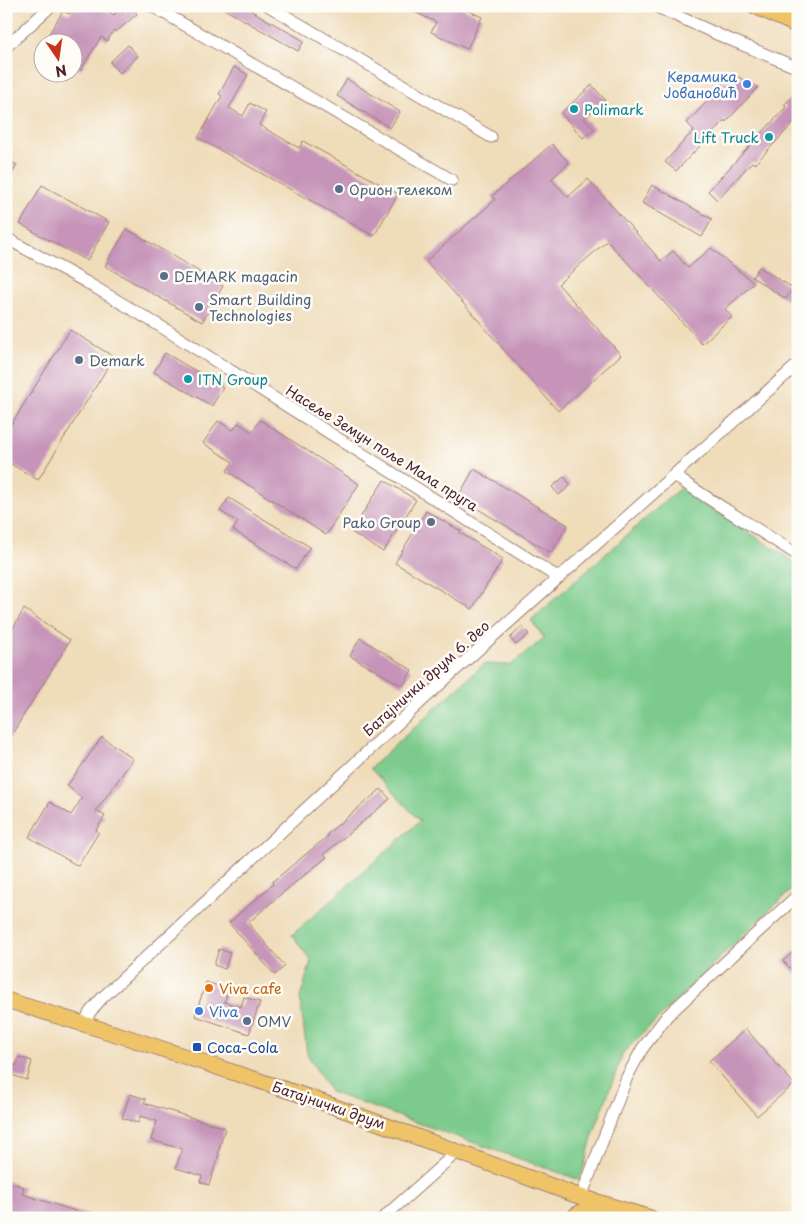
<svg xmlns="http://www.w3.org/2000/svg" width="804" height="1224" viewBox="0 0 804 1224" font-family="'Playpen Sans',sans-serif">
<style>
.green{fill:#7bcb8c;stroke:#62755c}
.building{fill:#c694b9}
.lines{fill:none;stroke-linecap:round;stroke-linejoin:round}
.minor-casing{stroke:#9c7e72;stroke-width:13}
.major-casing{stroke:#9c7e72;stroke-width:17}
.minor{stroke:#fff;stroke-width:11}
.major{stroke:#efc469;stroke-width:15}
.shop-dot{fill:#3f7fe0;stroke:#fdfcf7;stroke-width:2}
.culture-dot{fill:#0f9aa8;stroke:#fdfcf7;stroke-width:2}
.service-dot{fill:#5c6f8a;stroke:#fdfcf7;stroke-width:2}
.food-dot{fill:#e8710a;stroke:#fdfcf7;stroke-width:2}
.transit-dot{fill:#1a4fb4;stroke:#fdfcf7;stroke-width:2}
.labels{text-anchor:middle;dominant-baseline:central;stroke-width:5;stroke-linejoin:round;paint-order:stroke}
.shop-label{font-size:14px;fill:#366cbe;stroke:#fdfcf7;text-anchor:end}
.culture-label{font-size:14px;fill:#0d838f;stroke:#fdfcf7;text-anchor:start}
.service-label{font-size:14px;fill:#4e5e75;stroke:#fdfcf7;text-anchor:start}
.street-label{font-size:14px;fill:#4a1f2b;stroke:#fdfcf7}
.food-label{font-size:14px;fill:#c56008;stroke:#fdfcf7;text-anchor:start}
.transit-label{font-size:14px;fill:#164399;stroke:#fdfcf7;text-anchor:start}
</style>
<rect width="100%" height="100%" fill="#fdfcf7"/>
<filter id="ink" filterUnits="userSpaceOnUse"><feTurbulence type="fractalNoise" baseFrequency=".02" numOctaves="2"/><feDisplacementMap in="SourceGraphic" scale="10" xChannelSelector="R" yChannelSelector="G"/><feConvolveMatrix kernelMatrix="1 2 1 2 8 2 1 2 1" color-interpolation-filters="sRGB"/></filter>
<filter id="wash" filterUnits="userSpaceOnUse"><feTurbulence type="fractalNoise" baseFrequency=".0096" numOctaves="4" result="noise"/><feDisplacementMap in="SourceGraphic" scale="20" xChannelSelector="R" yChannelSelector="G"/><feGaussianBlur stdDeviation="1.12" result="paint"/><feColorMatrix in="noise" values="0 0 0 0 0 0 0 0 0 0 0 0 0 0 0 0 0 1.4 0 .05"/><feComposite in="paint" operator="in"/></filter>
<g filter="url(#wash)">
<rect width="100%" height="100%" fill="#efdcb9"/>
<path class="green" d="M680 488 798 564V884L753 925 623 1053 593 1135 580 1180 330 1092 307 1054 300 998 311 961 292 935 420 821 370 768 484 664 511 665 544 638 531 620Z"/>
<g id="blocks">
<path class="building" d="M74 6H99L114 15 119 8 126 13 132 7 137 14 116 32 114 30 107 41 101 37 81 70 72 65V42H44L63 11 69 14Z
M219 6H243L304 41 298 51Z
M401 6H458L482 17 467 49 431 32 436 22Z
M128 45 138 56 120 73 110 62Z
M234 67 248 75 229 108 243 116 250 103 266 112 259 125 299 148 303 141 398 194 374 236 198 138 222 96 219 94Z
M732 74 758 87 726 122 725 120 676 171 665 162 694 130 687 123Z
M347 79 400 112 390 128 337 96Z
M592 85 605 100 584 118 594 129 583 138 561 113Z
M798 91V118L755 164 752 162 717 200 708 191 786 107 784 105Z
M552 144 569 163 551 179 568 197 588 179 661 261 673 251 688 268 711 248 754 283 725 309 732 317 702 344 642 278 607 241 558 284 621 355 558 411 426 261 495 200 492 196Z
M6 159 17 165 6 184Z
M42 185 109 222 87 261 20 224Z
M652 185 712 219 702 237 642 203Z
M127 229 223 286 202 322 105 266Z
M759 267 793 288 786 299 752 277Z
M70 330 114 357 38 480 6 461V433Z
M165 353 223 387 212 406 154 372Z
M260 420 359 484 326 535 227 471 233 462 203 443 218 421 233 430 238 423 252 432Z
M474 469 568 525 551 553 458 497Z
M564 477 571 485 559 495 552 487Z
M384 480 416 500 383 552 351 532Z
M229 498 310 547 296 569 233 530 238 522 220 511Z
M426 511 461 531 460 533 503 559 472 609 395 563Z
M24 609 70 640 6 744V640Z
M522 627 529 634 516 645 510 638Z
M360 638 412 670 403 686 350 656Z
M102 737 133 759 96 811 105 816 96 830 99 832 78 866 29 837 50 802 71 815 82 798 67 786Z
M381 789 390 799 324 854 327 857 281 894 248 923 285 966 275 975 229 923 273 884 272 882 328 836 327 834Z
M798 948V976L783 961Z
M219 949 230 953 225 969 214 965Z
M206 982 227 989 225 995H227L224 1002 241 1007 244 997 260 1002 249 1034 195 1016Z
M746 1029 794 1084 757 1116 709 1061Z
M19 1057 32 1061 27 1080 11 1075 14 1065 16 1066Z
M130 1094 146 1099 144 1103 225 1128 218 1153 219 1154 209 1185 200 1182 202 1176 176 1168 182 1149 151 1140 157 1121 140 1116 138 1123 122 1118Z
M6 1181 24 1187 22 1194 91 1216V1218H6Z"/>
</g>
</g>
<g filter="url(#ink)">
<use href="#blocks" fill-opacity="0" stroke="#9c7e72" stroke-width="1"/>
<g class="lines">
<g class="minor-casing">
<path id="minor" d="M152 6 452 180
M269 6 491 137
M655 6 719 35 798 68
M6 47 51 6
M6 238 86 282 160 326 559 578
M675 474 682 481 717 504 798 555
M84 1024 90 1012 102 998 451 674 798 364
M581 1197 627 1077 642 1049 667 1016 798 895
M383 1218 458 1151"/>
</g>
<g class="major-casing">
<path id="major" d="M755 6 798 26
M6 1000 129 1038 308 1097 581 1197 650 1218
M576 1215C585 1210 598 1207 608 1207"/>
</g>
<use href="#minor" class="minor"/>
<use href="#major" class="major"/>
</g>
</g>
<g class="shop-dot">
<circle cx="747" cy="84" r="5"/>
<circle cx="199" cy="1011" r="5"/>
</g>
<g class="culture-dot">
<circle cx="574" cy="109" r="5"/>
<circle cx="769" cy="137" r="5"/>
<circle cx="188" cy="379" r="5"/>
</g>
<g class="service-dot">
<circle cx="339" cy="189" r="5"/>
<circle cx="164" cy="276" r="5"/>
<circle cx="199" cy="307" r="5"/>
<circle cx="79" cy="360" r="5"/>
<circle cx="431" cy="522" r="5"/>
<circle cx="247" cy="1021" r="5"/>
</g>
<circle class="food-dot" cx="209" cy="988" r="5"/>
<rect class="transit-dot" x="192" y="1042" width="10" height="10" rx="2.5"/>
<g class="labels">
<g class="shop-label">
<text x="737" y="76">Керамика<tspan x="737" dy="16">Јовановић</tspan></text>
<text x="209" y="1011" text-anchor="start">Viva</text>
</g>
<g class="culture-label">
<text x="584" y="109">Polimark</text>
<text x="759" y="137" text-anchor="end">Lift Truck</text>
<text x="198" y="379">ITN Group</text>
</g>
<g class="service-label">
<text x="349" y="189">Орион телеком</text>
<text x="174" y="276">DEMARK magacin</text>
<text x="209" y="299">Smart Building<tspan x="209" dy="16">Technologies</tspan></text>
<text x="89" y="360">Demark</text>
<text x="421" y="522" text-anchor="end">Pako Group</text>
<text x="257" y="1021">OMV</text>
</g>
<g class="street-label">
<text transform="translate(382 448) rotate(32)">Насеље Земун поље Мала пруга</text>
<text transform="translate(426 678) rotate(-42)">Батајнички друм 6. део</text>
<text transform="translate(329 1105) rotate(19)">Батајнички друм</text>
</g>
<g class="food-label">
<text x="219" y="988">Viva cafe</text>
</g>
<g class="transit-label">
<text x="207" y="1047">Coca-Cola</text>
</g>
</g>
<rect width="804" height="1224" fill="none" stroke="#fdfcf7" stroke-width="25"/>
<g transform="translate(58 58) rotate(167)"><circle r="24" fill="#fdfcf7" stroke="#b5a4a5"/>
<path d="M0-4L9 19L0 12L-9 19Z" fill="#c8321e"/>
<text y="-8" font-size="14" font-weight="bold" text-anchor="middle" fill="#4a1f2b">N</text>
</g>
</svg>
